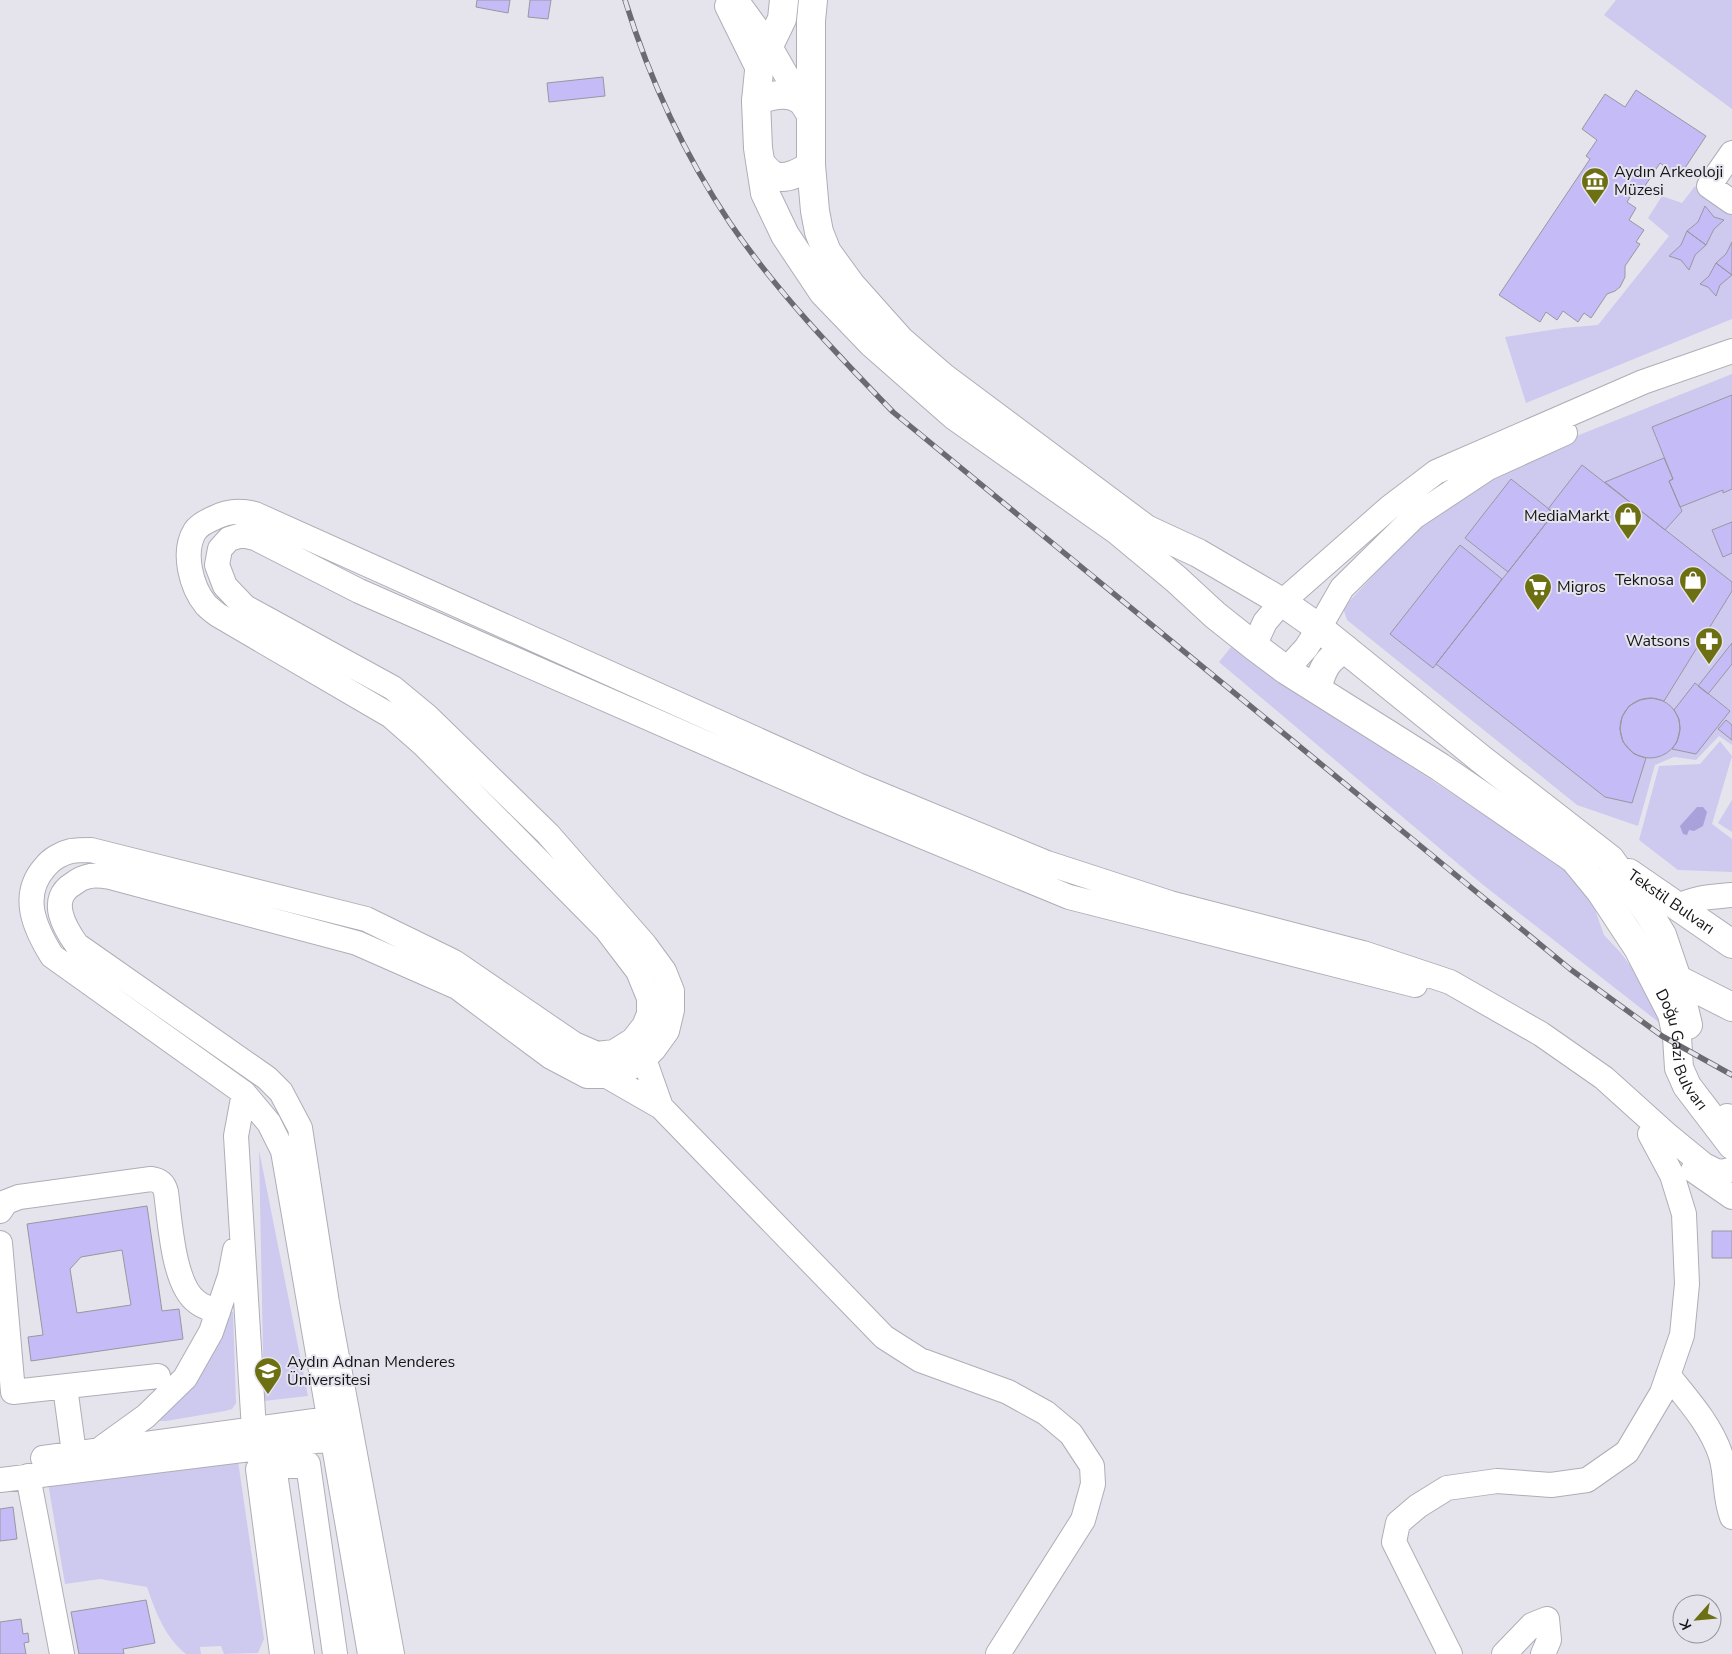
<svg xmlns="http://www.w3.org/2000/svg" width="1732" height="1654" viewBox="0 0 1732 1654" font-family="'Nunito Sans',sans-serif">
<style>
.green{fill:#cec9ef}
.water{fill:#a9a1da}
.building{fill:#c5bcf7;stroke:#98979f;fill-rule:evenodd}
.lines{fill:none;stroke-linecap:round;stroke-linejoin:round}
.minor-casing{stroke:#afaeb7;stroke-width:26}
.major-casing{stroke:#afaeb7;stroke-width:30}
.minor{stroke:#fff;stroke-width:24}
.major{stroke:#fff;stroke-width:28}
.rail-casing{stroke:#6b6a70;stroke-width:5.5}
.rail{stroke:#e5e4ed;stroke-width:4;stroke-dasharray:11;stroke-linecap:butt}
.labels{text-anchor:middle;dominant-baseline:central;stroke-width:4;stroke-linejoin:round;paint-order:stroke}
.poi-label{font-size:16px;fill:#151518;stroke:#e5e4ed;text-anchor:start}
.street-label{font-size:16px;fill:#151518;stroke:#e5e4ed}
</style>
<rect width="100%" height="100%" fill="#e5e4ed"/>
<path class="green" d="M1616 0H1732V109L1604 15Z
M1695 186 1732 214V319L1526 403 1505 337 1563 328 1598 325 1669 236 1648 218 1662 196 1682 203Z
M1732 374V745L1719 736 1696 760 1674 757 1655 765 1638 826 1577 805 1347 620 1343 608 1435 509 1574 437Z
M1231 647 1543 854 1570 874 1593 904 1604 935 1620 952 1642 981 1666 1028 1482 884 1219 662Z
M1720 741 1732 756 1712 824 1732 839V872L1678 870 1639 840 1659 766 1700 764Z
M1732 800V832L1718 823Z
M259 1150 308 1396 264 1401Z
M231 1312H233L236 1403 232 1409 225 1411 166 1421H159V1414L220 1336Z
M237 1454 264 1639 258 1653 224 1654 221 1646 200 1647 201 1654H186C165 1637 156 1613 147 1587L100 1579 65 1584 47 1477Z"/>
<path class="water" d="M1697 807H1703L1707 812 1703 826 1694 831 1689 830 1687 835 1683 834 1680 826Z"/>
<path class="building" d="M477 0H510L508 13 476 7Z
M530 0H551L548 19 528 17Z
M603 77 605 96 549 102 547 83Z
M1636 90 1706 136 1679 177 1660 163 1639 195 1634 191 1627 202 1636 208 1629 220 1644 230 1636 242 1640 244 1625 266V277L1620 287 1615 291 1607 294 1591 318 1584 313 1578 322 1563 311 1557 320 1546 312 1540 322 1499 295 1590 159 1586 156 1597 140 1582 129 1605 94 1625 107Z
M1705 206 1714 217 1724 220 1714 229 1706 245 1687 231 1698 222Z
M1687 231 1706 245 1695 255 1689 270 1681 260 1669 256 1681 245Z
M1732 242V275L1716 263 1726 254Z
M1716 263 1732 275 1720 285 1716 296 1708 287 1700 284 1709 276Z
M1732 395V489L1723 493V490L1680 507 1669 481 1673 479 1652 427Z
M1664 458 1673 479 1669 481 1682 511 1665 530 1605 482Z
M1582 465 1732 582V591L1664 701 1652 698 1640 700 1629 706 1622 717 1620 729 1623 742 1634 754 1646 758 1632 803 1605 797 1436 664 1554 513 1548 509Z
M1511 479 1554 513 1508 572 1465 538Z
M1732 522V553L1723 557 1712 530Z
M1460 545 1502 579 1433 668 1390 634Z
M1732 643V664L1708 694 1698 686Z
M1695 683 1730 711 1696 754 1672 749 1677 742 1680 729 1679 719 1674 710Z
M1620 728a30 30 0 1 1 60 0a30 30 0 1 1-60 0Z
M1726 720 1732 725V740L1718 729Z
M147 1206 162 1311 179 1309 183 1339 31 1361 28 1337 43 1335 27 1224ZM122 1250 131 1305 77 1313 70 1269 81 1257Z
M1712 1231H1732V1258H1712Z
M13 1507 17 1539 0 1541V1509Z
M146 1600 155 1643 123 1649 124 1654H79L71 1612Z
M21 1619 23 1634 28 1633 29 1642 24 1643 26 1654H0V1622Z"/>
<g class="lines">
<g class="minor-casing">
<path id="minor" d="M736 0 769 45 800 99
M727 6 759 71
M1732 153 1709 186 1732 202
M1254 646 1265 622 1282 602 1390 507 1436 472 1643 382 1732 351
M1286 670 1306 648 1319 628 1342 588 1414 517 1488 468 1565 433
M1677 907C1695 897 1712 897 1732 895
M644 1059 661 1107
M607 1076 661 1107 884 1337 920 1360 1008 1392 1046 1413 1071 1434 1092 1466 1093 1484 1083 1520 998 1654
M244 1093 236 1136 254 1430
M1727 1116 1732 1117
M1693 1170 1732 1197
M0 1211 6 1202 19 1197 151 1179C159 1180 164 1184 166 1192 170 1221 173 1285 197 1302 203 1307 211 1309 218 1312
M0 1243 13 1392 158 1376
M1668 1375C1688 1400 1711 1425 1721 1456 1727 1476 1724 1496 1732 1517
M65 1387 76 1468
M103 1447 146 1416 185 1378 211 1332 230 1276 235 1250
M272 1453 302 1654
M43 1458 329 1419 343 1423
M274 1467 308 1464 335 1654
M258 1469 282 1654
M28 1476 62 1654
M0 1480 332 1439 344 1429
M370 1654 283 1151 269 1123 244 1093 52 956C34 927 20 895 45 867 51 859 62 853 71 851 78 850 85 850 91 850L366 919 454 962 574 1044 597 1054 614 1052 633 1040 644 1026 649 1014V998L638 971 606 929 424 745 391 716 218 615C214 612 209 608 206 605 191 587 182 552 195 531 199 525 207 521 214 518 227 511 240 510 255 514L858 785 1047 863 1170 903 1363 953 1450 982 1541 1034 1604 1078 1665 1133 1704 1165 1716 1171 1724 1172 1732 1169
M392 1654 327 1303 300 1128 281 1092 267 1078 77 945C64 927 48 899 73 884 78 880 84 877 90 876 97 875 104 876 110 877L357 943 457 987 551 1057 587 1076H607L624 1072 644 1059 654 1049 667 1031 672 1010V991L664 971 645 945 548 834 428 717 393 688 245 607 225 586 217 565 220 549 229 539 242 535 255 538 359 591 849 806 1069 897 1415 985
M1450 1654 1394 1542 1398 1523 1418 1506 1447 1488 1497 1481 1551 1485 1587 1480 1627 1452 1662 1393 1682 1335 1687 1284 1684 1214 1672 1175 1650 1134
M1504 1654 1532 1625 1547 1619 1549 1640 1543 1654"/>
</g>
<g class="major-casing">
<g id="major">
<path id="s1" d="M784 0 782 19 766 52 759 71 756 101 758 148 765 193 785 235 823 292 873 344 955 416 1117 530 1176 579 1215 615 1254 646 1286 670 1440 767 1574 859 1601 892 1638 948 1672 1014 1677 1037 1679 1068 1687 1086 1732 1145"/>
<path d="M813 0 811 21V165L815 211 819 232 827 252 851 285 900 340 944 378 1146 529 1198 553 1282 602 1319 628 1481 759 1610 859 1648 912 1662 935 1677 979 1688 1025"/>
<path d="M756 101C769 96 786 91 799 99 804 102 808 110 811 115"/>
<path d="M761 164C764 167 769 173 773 175 785 181 801 172 811 165"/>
<path d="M1317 688C1323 668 1326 660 1345 649"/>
<path id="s2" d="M1629 873 1732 944"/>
<path d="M1669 972 1677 979 1732 1007"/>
</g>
</g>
<use href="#minor" class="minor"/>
<use href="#major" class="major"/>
<g class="rail-casing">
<path id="rail" d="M625 0C649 78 684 154 730 223 777 292 835 352 893 412L1570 969 1662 1036 1732 1075"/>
</g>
<use href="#rail" class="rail"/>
</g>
<defs>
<g id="museum-pin" transform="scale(1.4375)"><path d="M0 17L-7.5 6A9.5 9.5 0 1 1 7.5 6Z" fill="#6d6f13" stroke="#e5e4ed"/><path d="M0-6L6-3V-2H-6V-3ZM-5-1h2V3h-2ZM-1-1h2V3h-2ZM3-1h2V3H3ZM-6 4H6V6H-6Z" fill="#fff"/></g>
<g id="shop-pin" transform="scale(1.4375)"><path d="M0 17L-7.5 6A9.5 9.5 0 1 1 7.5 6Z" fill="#6d6f13" stroke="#e5e4ed"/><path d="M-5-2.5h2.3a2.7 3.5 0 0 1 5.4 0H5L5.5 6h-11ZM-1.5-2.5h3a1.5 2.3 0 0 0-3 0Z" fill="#fff"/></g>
<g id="supermarket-pin" transform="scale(1.4375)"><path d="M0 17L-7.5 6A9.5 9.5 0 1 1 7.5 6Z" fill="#6d6f13" stroke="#e5e4ed"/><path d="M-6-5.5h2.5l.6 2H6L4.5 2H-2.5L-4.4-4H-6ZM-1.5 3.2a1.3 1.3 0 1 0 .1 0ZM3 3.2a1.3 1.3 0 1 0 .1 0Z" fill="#fff"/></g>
<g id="pharmacy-pin" transform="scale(1.4375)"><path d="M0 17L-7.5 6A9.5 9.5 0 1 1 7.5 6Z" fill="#6d6f13" stroke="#e5e4ed"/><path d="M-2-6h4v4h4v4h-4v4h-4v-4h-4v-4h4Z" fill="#fff"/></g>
<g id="university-pin" transform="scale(1.4375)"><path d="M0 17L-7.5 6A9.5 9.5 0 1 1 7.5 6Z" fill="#6d6f13" stroke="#e5e4ed"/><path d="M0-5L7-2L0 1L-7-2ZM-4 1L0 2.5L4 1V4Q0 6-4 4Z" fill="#fff"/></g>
</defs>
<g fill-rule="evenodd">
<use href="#museum-pin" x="1595" y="181"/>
<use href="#shop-pin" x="1628" y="516"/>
<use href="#shop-pin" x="1693" y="580"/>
<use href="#supermarket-pin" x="1538" y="587"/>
<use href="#pharmacy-pin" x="1709" y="641"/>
<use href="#university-pin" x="268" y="1371"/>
</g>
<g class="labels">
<g class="poi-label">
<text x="1614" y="172">Aydın Arkeoloji<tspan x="1614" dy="18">Müzesi</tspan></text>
<text x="1609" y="516" text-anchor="end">MediaMarkt</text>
<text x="1674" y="580" text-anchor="end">Teknosa</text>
<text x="1557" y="587">Migros</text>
<text x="1690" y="641" text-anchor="end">Watsons</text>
<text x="287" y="1362">Aydın Adnan Menderes<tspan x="287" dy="18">Üniversitesi</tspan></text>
</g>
<g class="street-label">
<text stroke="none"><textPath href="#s2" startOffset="51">Tekstil Bulvarı</textPath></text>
<text stroke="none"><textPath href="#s1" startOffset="1479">Doğu Gazi Bulvarı</textPath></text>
</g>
</g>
<g transform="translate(1697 1619) rotate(243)"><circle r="24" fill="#e5e4ed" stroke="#929198"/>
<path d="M0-4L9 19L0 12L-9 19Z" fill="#6d6f13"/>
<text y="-8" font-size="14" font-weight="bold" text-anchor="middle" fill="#151518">K</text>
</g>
</svg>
